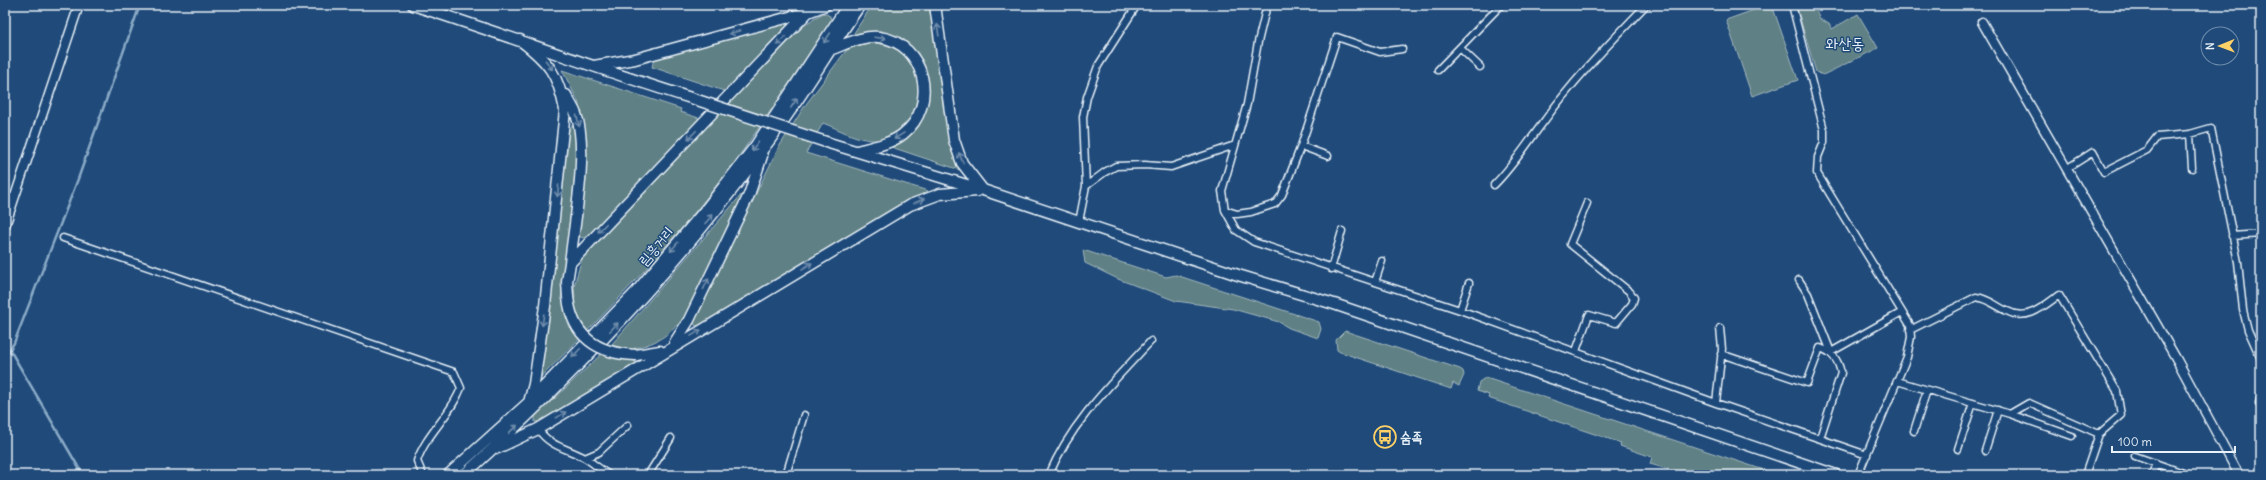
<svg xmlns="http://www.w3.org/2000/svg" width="2266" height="480" viewBox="0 0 2266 480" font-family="Delius,'Poor Story',sans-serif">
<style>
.green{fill:#5f8084;stroke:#a4b8be}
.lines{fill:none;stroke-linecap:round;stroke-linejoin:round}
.stream{stroke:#8aaac6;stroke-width:2.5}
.minor-casing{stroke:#e8f1f8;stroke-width:9}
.tertiary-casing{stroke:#e8f1f8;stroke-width:11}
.primary-casing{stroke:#e8f1f8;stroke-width:13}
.minor{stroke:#1f4a7a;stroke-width:6}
.tertiary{stroke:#1f4a7a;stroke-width:8}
.primary{stroke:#1f4a7a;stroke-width:10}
.primary-bridge-casing{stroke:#e8f1f8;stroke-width:13;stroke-linecap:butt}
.primary-bridge{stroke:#1f4a7a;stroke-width:10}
.oneway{stroke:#6f8dac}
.labels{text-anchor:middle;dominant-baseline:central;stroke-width:3;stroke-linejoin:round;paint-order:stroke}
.street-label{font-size:14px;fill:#e8f1f8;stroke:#1f4a7a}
.poi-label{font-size:14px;font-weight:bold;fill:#e8f1f8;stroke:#1f4a7a;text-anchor:start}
.quarter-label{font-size:16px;fill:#e8f1f8;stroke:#1f4a7a}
</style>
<rect width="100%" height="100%" fill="#1f4a7a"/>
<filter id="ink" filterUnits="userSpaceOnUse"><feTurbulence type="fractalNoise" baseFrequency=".025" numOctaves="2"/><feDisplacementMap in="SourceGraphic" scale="8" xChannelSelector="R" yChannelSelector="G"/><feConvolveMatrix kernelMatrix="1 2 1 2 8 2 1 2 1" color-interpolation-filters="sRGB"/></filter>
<g filter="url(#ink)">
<path class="green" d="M872 5H931L963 171 888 146C898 140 911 133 918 125 934 107 933 62 911 49 904 44 865 39 854 37V33Z
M1768 5H1772L1798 80 1752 96 1726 20Z
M1796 5H1814L1820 19 1829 24 1832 29 1858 14 1878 48 1823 75 1816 72Z
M824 13 830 16 831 21C799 68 768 116 734 163 676 240 609 311 540 378L569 128 573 125 576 129V164L561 299 575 298 574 286 582 258 789 38 814 18Z
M787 21 789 26 727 92 652 67 654 59Z
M867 43C941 41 932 141 872 140 855 139 839 129 823 123L806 153 928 191 701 326H696L693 322 694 318 779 147 804 107 845 52 850 48Z
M562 70 681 109 680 112 702 119 590 235 583 238 578 236 584 128 578 101Z
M742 194 744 198 686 315C671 334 658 343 635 348L634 361 636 363 543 422H535V415L551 400 552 401 612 344Z
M1083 250 1166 277 1176 275 1319 322 1321 329 1318 338 1289 328 1279 322 1233 309 1176 301 1118 279 1085 263Z
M1345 331 1460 369 1463 371 1464 375 1459 386 1453 383 1451 389 1340 352 1337 350 1336 340Z
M1485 378 1489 379 1779 475H1673L1674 471 1650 464 1652 457 1620 446 1621 443 1488 398 1489 395 1477 391 1479 382Z"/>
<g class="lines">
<path class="stream" d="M10 350 83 475
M5 357 14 343 78 179 140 5"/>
<g class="minor-casing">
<path id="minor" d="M1267 5 1258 42 1247 104 1222 191 1225 210 1237 214 1251 212 1275 204 1282 195 1301 146 1328 156
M1792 5 1824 130V142L1818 157 1817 173 1910 325 1911 337 1907 357 1858 475
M1460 48 1480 67
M1438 70 1501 5
M2190 134 2192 168
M1301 146 1337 37 1380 52 1402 49
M2066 169 2093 152 2104 172 2147 150 2157 137 2190 134 2211 128 2238 262 2243 310 2248 330 2261 359
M1494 185C1514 165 1528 142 1545 120 1575 78 1611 42 1646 5
M1086 186 1105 172 1116 166 1145 165 1171 167 1235 145
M5 195 14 198
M1225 210 1236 230 1254 242 1460 310 1716 403 1867 455
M1079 222 1086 186 1083 117 1087 97 1098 66 1137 5
M2232 236 2261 234
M63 238 454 372 461 388C451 415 426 434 417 461L423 475
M1331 269 1342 231
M1799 280 1808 294 1831 352 1902 312
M1375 282 1382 261
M1460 310 1469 283
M1576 351 1589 315 1616 323 1632 304 1634 298 1630 292 1570 244 1587 203
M1721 354 1807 383 1820 348C1832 352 1838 359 1841 373L1820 438
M1897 381 2010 414 2029 403 2099 434 2121 415 2117 391 2059 295C2044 306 2027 322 2007 311 1996 306 1989 299 1976 297L1910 330
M2261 395 2259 403 2261 406
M1716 403 1722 349 1720 328
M2010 414 2072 436
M538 429C550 447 567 448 585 458 593 463 601 470 609 475
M1914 431 1927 390
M1958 449 1973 403
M1985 451 1998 410
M2135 456 2189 475
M585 458 599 452 628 425
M648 475 671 438
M786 475 804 415
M1049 475C1071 422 1113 382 1151 341
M2085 475 2099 434
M2152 475 2156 463"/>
</g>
<g class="tertiary-casing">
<path id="tertiary" d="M1982 22 2177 360 2239 475
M5 226 79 5"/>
</g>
<g class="primary-casing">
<path id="primary" d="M413 5C506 35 597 69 691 98
M935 5 954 140 962 163 983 190
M520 40C549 62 558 74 565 110L545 306 534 384 529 402
M829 50C844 45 863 35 879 37 926 43 939 106 903 134 891 144 872 147 857 151
M594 66 635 59 808 12 826 5
M566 95C569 101 573 107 576 114 589 150 574 224 570 263
M829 143 983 190 1238 275 1334 304 1836 475
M568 297 567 282 570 263 808 12
M675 342 689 320 749 195 762 156
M636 355 660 351
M498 448 538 429 910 205 940 194 977 191
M448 475 528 403 636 292 706 209 756 145 848 5
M464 475C573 376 676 268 763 149 798 103 827 53 860 5"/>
</g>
<use href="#minor" class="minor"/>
<use href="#tertiary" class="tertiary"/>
<use href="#primary" class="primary"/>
<g class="primary-bridge-casing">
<path id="primary-bridge" d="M691 98 829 143
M568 297C572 337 598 354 636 355"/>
</g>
<use href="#primary-bridge" class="primary-bridge"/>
</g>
<defs><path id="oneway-shaft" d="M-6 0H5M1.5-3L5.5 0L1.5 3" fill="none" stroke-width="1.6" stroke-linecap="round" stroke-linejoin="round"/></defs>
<g class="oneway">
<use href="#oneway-shaft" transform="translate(938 30) rotate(-98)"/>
<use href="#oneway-shaft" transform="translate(735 32) rotate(165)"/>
<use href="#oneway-shaft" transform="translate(827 38) rotate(124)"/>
<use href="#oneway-shaft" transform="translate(880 38) rotate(7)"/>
<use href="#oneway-shaft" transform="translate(781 41) rotate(134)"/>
<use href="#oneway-shaft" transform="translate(549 65) rotate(53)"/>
<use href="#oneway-shaft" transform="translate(794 103) rotate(-57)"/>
<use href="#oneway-shaft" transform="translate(578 121) rotate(76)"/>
<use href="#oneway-shaft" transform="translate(692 135) rotate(134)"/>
<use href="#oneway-shaft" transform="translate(899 136) rotate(148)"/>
<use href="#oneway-shaft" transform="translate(755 146) rotate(126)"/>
<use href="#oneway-shaft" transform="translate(961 158) rotate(-113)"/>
<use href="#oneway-shaft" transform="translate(558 191) rotate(96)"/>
<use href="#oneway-shaft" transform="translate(919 201) rotate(-24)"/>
<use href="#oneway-shaft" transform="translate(709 219) rotate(-49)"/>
<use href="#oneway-shaft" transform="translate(602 228) rotate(134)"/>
<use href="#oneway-shaft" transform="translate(674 247) rotate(130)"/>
<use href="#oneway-shaft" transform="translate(807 266) rotate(-31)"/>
<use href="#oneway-shaft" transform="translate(706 284) rotate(-64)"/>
<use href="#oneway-shaft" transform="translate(543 320) rotate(98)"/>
<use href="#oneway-shaft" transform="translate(614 327) rotate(-46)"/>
<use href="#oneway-shaft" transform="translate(696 333) rotate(-31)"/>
<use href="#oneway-shaft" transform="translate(576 353) rotate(134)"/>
<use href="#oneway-shaft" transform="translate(561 415) rotate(-32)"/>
<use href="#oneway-shaft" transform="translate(513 429) rotate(-43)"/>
</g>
</g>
<defs>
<g id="bus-ring" transform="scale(1.15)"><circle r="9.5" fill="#1f4a7a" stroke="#ffd166" stroke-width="1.5"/><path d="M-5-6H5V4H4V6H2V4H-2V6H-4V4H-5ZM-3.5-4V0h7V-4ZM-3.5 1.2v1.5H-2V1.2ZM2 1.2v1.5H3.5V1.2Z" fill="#ffd166"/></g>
</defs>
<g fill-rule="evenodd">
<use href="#bus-ring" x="1385" y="437"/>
</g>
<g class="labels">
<g class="street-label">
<text transform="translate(656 246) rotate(-50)">림흥거리</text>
</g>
<g class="poi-label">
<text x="1400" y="437">숨족</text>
</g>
<g class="quarter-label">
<text x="1845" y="43">와산동</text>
</g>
</g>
<rect width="2266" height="480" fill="none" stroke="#1f4a7a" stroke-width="20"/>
<rect x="10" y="10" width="2246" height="460" fill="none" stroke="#e8f1f8" stroke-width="1.5" filter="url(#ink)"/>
<g transform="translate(2220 46) rotate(269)"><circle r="19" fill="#1f4a7a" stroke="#6f8dac"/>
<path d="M0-3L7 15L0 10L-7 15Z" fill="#ffd166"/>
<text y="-6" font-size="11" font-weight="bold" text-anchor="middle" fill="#e8f1f8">N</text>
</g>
<path d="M2112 446v6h123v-6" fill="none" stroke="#e8f1f8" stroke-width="2"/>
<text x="2118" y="446" font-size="12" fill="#e8f1f8" stroke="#1f4a7a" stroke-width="3" paint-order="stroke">100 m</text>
</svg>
